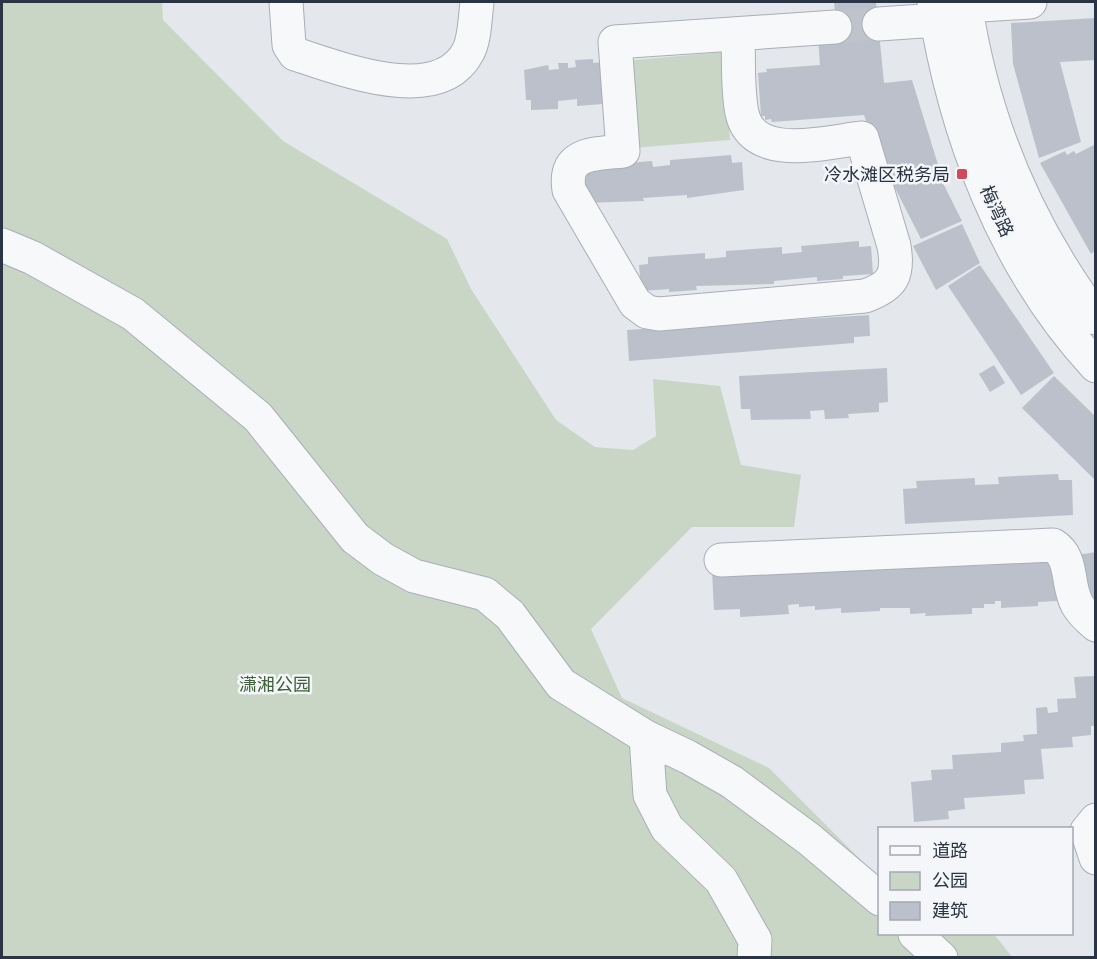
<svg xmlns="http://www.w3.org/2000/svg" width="1097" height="959" viewBox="0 0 1097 959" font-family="Mulish,'Noto Sans SC',sans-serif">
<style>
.green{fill:#c9d6c5}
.building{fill:#bbc0ca}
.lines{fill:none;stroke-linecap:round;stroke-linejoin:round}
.minor-tunnel{stroke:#bfc3cb;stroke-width:33;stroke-dasharray:33 16;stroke-linecap:butt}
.minor-casing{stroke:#a9aeb7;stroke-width:35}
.minor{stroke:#f7f8fa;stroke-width:33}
.poi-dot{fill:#d1495b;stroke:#f4f6f9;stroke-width:2}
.labels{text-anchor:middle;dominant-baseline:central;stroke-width:5;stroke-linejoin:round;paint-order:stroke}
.poi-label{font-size:18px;fill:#2b3445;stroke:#f4f6f9;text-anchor:end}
.street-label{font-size:18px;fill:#2b3445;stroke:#f4f6f9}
.park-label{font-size:18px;fill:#3f6138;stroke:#f4f6f9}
</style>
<rect width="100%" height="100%" fill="#e4e7ec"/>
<path class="green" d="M2 2H162L163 20 283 141 447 239 471 289 556 420 595 447 633 450 656 436 653 379 720 386 741 465 801 475 794 527H692L591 629 622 698 769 768 879 878 880 934H994L1012 957 2 958Z
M724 52 730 140 632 148 624 61Z"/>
<path class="building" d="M834 2H876L884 83 912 80 939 168 888 183 864 115 772 122 771 119 765 120V116H761L758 73 767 72 766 69 820 65 818 36 837 34Z
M1096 18V60L1060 62 1081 142 1039 158 1013 64 1011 23Z
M593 59V63L604 62 603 104 577 106V99L558 101V109L531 110V100H526L524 70 548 65 549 70 559 69 558 63H568V68L576 67 575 60Z
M1096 144V250L1091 254 1040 163 1065 151 1067 155 1074 151 1076 154Z
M731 155 732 163 742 162 744 190 687 198V195L643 198 644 201 585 203 583 173 593 172 592 166 652 161 653 167 670 165V160Z
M937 171 962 221 921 239 893 184Z
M962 224 980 263 936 290 913 246Z
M859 241V247L871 246 873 274 843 276V279L817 281V277L774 281V284L696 286 697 290 669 292V289L641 291 639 265 648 264V257L705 253V259L726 257V251L782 247V254L802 252 801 246Z
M980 265 1054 373 1021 395 948 286Z
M869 315 870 336 854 337V343L629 361 627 330Z
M994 365 1005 383 990 392 979 374Z
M887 368 888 402 879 403V412L848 414 849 418 825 419 824 410 810 411 811 419 751 420 750 409H741L739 376Z
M1054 376 1096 417V481L1022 408Z
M1058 474 1059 480H1072L1073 515 905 524 903 489 917 488 916 481 975 478V485L999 484 998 477Z
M1096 552V608L1071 556Z
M996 561H1055L1057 601 1038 602V606L1001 608V601H995V604H984V608H972V614L925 616 926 613 910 614V608H880V611L841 613V608L815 610V606L799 607V604L788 605 789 614 740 617V609L714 610 712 571 964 563V566L996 565Z
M1094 676 1096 726H1091V735L1072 737 1073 747 1041 749 1044 779 1024 780 1025 794 964 798 965 809 948 811 949 819 914 822 911 782 932 780 931 770 953 769 952 755 1001 752V743L1024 741 1023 735 1037 734 1036 708 1047 707 1048 713 1058 712 1057 699 1076 698 1074 677Z"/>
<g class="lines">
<path class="minor-tunnel" d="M835 27 879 24"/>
<g class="minor-casing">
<path id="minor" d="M286 2 289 45 295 54C340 68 438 108 468 52 475 39 475 17 477 2
M934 2C954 132 1004 267 1096 366
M965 2C982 117 1026 224 1096 318
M965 6 1030 2
M879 24 937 20
M738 34C739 59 737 89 742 113 753 163 826 142 862 138L894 246C899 275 893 286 865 296L659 314 647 312 635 303 569 190C563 152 594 154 623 151L615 42 835 27
M2 245 33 258 133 314 258 417 355 538 383 559 414 576 485 594 510 615 561 684 646 737 688 757 732 782 809 839 880 899
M721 560 1053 545C1074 558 1066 584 1077 604 1081 612 1089 619 1096 625
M646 737 650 795 667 828 721 880 755 940 754 958
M1096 820 1087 831 1096 858
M915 934 941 958"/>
</g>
<use href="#minor" class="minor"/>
</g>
<rect class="poi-dot" x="956" y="168" width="12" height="12" rx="3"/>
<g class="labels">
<g class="poi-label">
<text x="950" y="174">冷水滩区税务局</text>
</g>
<g class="street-label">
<text transform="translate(997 211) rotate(65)">梅湾路</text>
</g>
<g class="park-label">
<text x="275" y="684">潇湘公园</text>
</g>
</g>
<rect width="1097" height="959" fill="none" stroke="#2b3445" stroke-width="6"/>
<rect x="878" y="827" width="195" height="108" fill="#f4f6f9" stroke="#a4a8b1" stroke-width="1.5"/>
<rect x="890" y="846" width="30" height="9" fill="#f7f8fa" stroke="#a4a8b1" stroke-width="1.5"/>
<text x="932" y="857" font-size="18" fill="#2b3445">道路</text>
<rect x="890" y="872" width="30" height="18" fill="#c9d6c5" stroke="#a4a8b1" stroke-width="1.5"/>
<text x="932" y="887" font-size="18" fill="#2b3445">公园</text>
<rect x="890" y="902" width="30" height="18" fill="#bbc0ca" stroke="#a4a8b1" stroke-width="1.5"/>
<text x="932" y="917" font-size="18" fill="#2b3445">建筑</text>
</svg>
